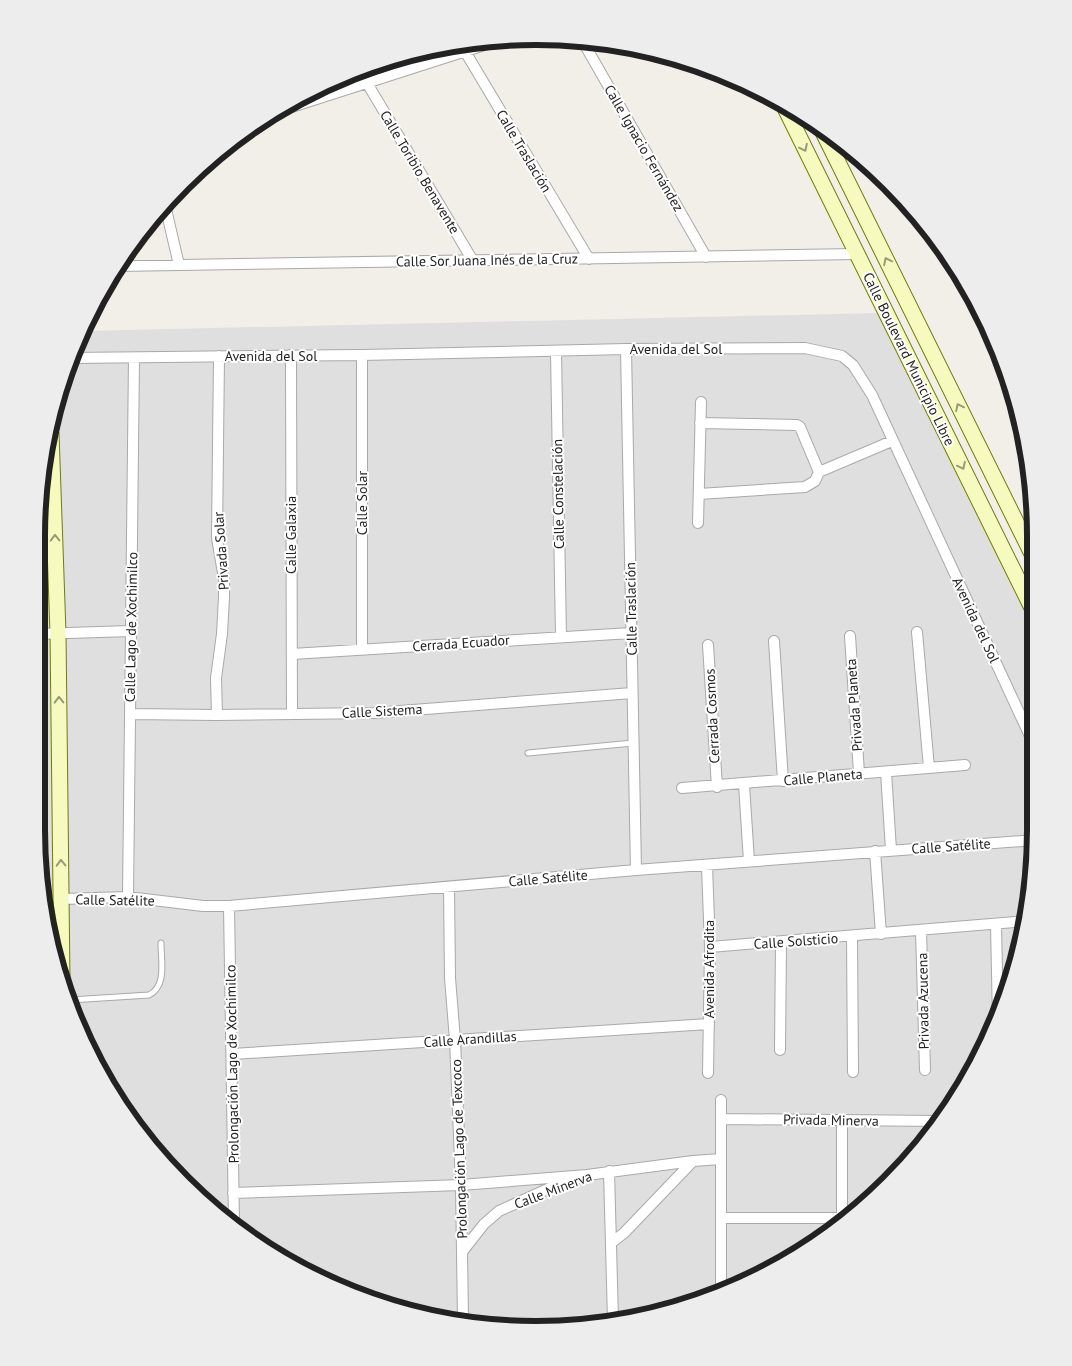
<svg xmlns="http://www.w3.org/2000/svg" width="1072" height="1366" viewBox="0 0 1072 1366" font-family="'PT Sans',sans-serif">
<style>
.residential{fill:#e0dfdf}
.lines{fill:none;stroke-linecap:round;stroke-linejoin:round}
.service-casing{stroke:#a9a9a9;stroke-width:7}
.minor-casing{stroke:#a9a9a9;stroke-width:12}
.secondary-casing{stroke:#707d05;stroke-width:17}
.service{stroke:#fff;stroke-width:5}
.minor{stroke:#fff;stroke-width:10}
.secondary{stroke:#f7fabf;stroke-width:15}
.oneway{stroke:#979978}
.labels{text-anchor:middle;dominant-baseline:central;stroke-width:4;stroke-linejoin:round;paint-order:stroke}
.street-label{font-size:14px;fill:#222;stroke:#fff}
.rim{fill:none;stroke:#222;stroke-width:6}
</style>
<rect width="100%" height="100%" fill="#f2efe9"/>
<path class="residential" d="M879 313 1035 631 1036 830 1026 927 998 1021 951 1108 866 1206 786 1263 666 1313 536 1330 407 1313 286 1263 183 1184 103 1080 53 960 36 830 37 504 63 375 83 331Z"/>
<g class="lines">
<g class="service-casing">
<path id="service" d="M528 753 633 743
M70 1000 149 995C167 986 161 961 161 943"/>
</g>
<g class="minor-casing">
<path id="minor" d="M582 40 706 257
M460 43 589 259
M367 83 473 261
M270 114 500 40
M165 205 179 265
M117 266 857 254
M626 349 636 870
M556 352 561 637
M291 355 292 714
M362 355V650
M71 358 362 355 626 349 805 348 842 356 853 365 872 395 1035 747
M819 472 892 441
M699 494 805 487 815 481 819 472 800 427 797 425 700 423
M698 523 701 402
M917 632 929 768
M37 634 131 631
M850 636 859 773
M774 641 783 781
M708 645 717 787
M292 654 631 633
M130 714 217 715 374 713 632 693
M217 715 216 678 222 634 224 597V579L217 538 219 356
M886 772 891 850
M744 785 749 861
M682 788 965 765
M875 851 881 934
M707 866 710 947 708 1073
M449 887 450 978 455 1040 461 1185 463 1320
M128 897 134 358
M61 899 128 897 203 906H229L636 870 1035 840
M229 906 234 1222
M996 925 998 1020
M921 931 925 1070
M852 937 853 1072
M710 947 1026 921
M780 1050 781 942
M232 1054 709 1024
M722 1119 940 1121
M609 1171 613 1320
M233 1193 461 1185 587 1175
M721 1218H848
M842 1218V1120
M611 1243 624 1233 693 1161
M462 1252 484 1224 499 1211 550 1188 587 1175 693 1161 721 1159
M721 1289V1100"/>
</g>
<g class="secondary-casing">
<path id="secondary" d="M783 104 1035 614
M821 128 1035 560
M51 433 58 633 62 981"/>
</g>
<use href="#service" class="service"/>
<use href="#minor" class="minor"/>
<use href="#secondary" class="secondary"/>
</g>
<defs><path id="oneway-chevron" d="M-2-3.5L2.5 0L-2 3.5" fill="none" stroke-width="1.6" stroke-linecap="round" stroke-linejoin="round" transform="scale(1.25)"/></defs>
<g class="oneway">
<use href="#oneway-chevron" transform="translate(804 148) rotate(64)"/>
<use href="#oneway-chevron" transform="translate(887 261) rotate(-116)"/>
<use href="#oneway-chevron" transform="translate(959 407) rotate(-116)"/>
<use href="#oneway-chevron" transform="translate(962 466) rotate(64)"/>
<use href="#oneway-chevron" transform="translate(55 538) rotate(-91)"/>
<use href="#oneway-chevron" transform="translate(59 700) rotate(-91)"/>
<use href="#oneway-chevron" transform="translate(61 863) rotate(-91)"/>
</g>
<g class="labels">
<g class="street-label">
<text transform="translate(644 148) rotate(60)">Calle Ignacio Fernández</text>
<text transform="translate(524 151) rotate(59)">Calle Traslación</text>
<text transform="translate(420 172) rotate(59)">Calle Toribio Benavente</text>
<text transform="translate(487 260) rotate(-1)">Calle Sor Juana Inés de la Cruz</text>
<text x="676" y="349">Avenida del Sol</text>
<text x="271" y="356">Avenida del Sol</text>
<text transform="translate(909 359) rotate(64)">Calle Boulevard Municipio Libre</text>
<text transform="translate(558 494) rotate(-91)">Calle Constelación</text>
<text transform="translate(362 503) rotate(-90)">Calle Solar</text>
<text transform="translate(291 535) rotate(-90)">Calle Galaxia</text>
<text transform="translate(221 551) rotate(-94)">Privada Solar</text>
<text transform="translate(631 609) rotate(-91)">Calle Traslación</text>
<text transform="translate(976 620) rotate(65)">Avenida del Sol</text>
<text transform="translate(131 627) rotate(-89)">Calle Lago de Xochimilco</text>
<text transform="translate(461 643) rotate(-4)">Cerrada Ecuador</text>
<text transform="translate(854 705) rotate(-94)">Privada Planeta</text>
<text transform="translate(382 711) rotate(-3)">Calle Sistema</text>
<text transform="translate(712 716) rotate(-93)">Cerrada Cosmos</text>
<text transform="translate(823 777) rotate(-5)">Calle Planeta</text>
<text transform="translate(951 846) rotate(-4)">Calle Satélite</text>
<text transform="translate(548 878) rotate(-5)">Calle Satélite</text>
<text transform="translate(115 900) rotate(1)">Calle Satélite</text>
<text transform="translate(796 941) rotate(-4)">Calle Solsticio</text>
<text transform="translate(709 969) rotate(-90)">Avenida Afrodita</text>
<text transform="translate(923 1001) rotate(-91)">Privada Azucena</text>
<text transform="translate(470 1039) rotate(-4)">Calle Arandillas</text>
<text transform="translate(232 1064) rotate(-91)">Prolongación Lago de Xochimilco</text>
<text transform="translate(831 1120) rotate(1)">Privada Minerva</text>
<text transform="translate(459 1149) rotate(-92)">Prolongación Lago de Texcoco</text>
<text transform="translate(553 1190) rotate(-21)">Calle Minerva</text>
</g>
</g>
<path d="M0 0H1072V1366H0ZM536 45H536A491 491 0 0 1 1027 536V830A491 491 0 0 1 536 1321H536A491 491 0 0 1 45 830V536A491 491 0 0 1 536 45Z" fill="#ededed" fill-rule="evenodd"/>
<path class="rim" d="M536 45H536A491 491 0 0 1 1027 536V830A491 491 0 0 1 536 1321H536A491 491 0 0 1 45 830V536A491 491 0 0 1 536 45Z"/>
</svg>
